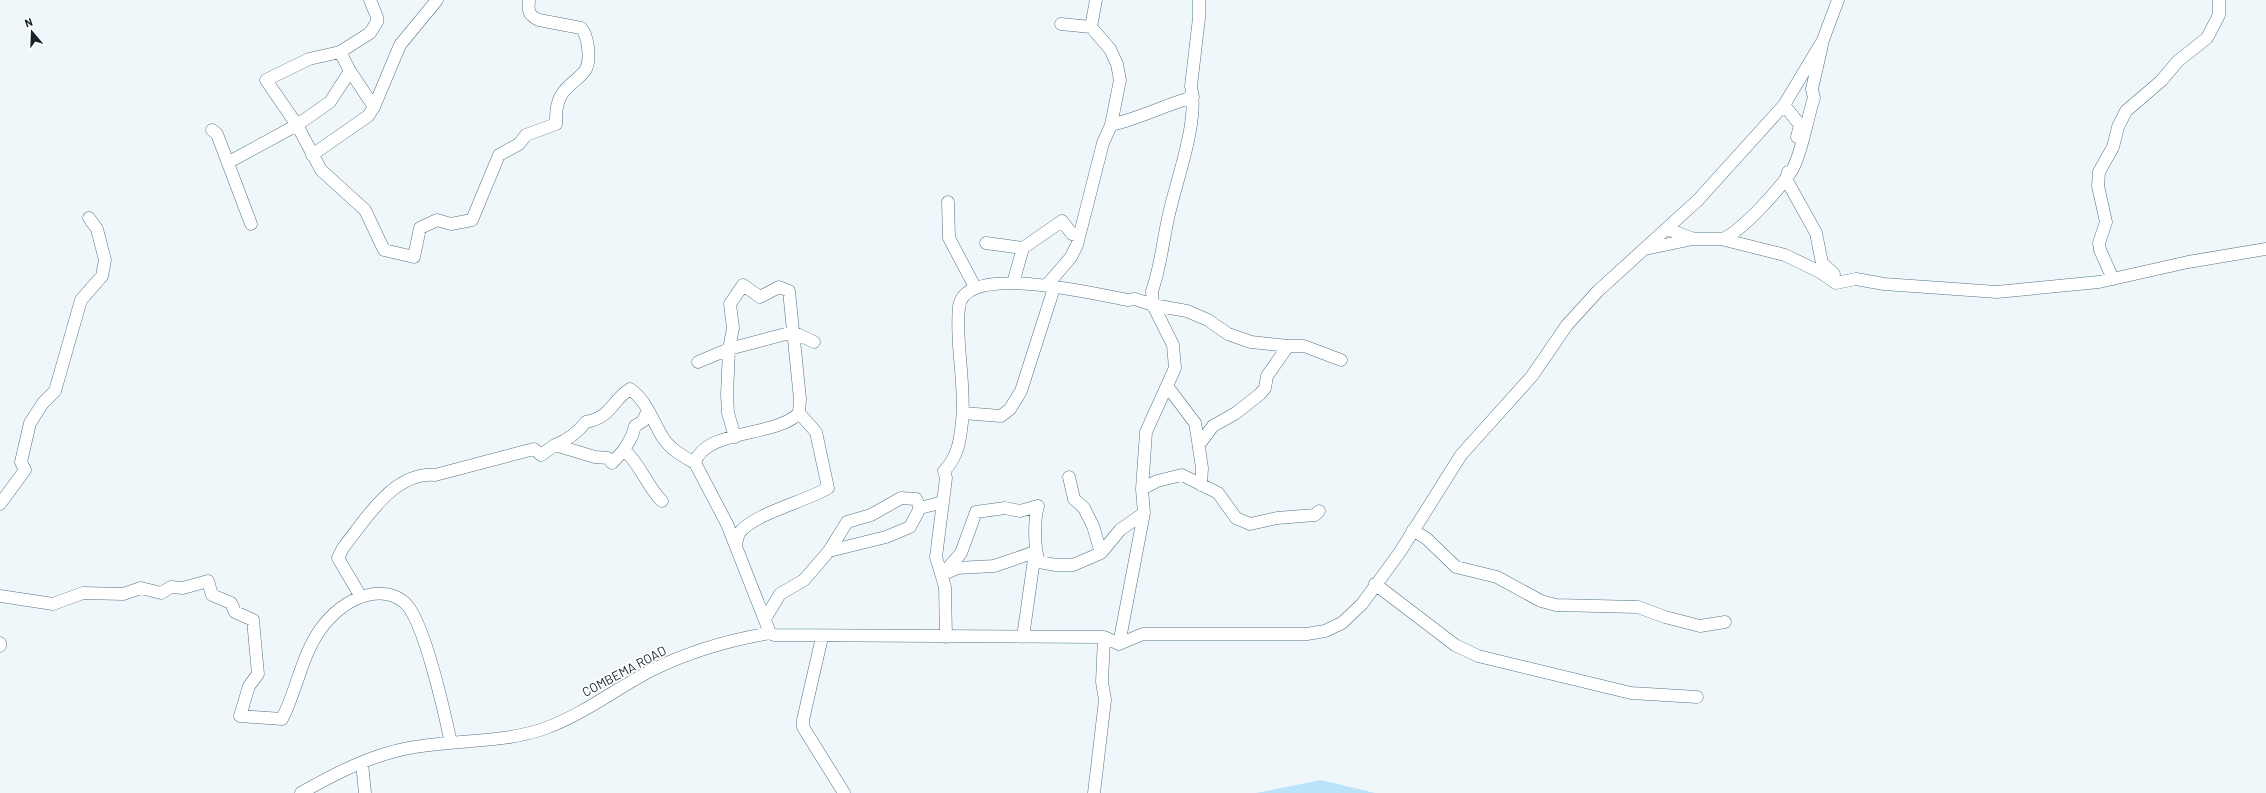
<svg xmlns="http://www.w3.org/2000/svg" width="2266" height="793" viewBox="0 0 2266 793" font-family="Barlow,sans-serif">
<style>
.green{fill:#bbe3fa}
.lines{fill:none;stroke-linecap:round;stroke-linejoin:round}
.minor-casing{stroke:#527486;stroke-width:13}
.minor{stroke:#fff;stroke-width:12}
.labels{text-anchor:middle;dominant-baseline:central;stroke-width:3.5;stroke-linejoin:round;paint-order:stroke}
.street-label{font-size:13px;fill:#15232b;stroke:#fff}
</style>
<rect width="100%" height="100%" fill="#f0f7fb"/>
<path class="green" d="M1321 780 1375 793H1256Z"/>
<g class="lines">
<g class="minor-casing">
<path id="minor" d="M370 0 377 17V22L370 33 340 52 309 59 266 80 297 125 321 170 365 210 384 250 414 257 420 228 437 220 451 224 472 220 499 155 519 144 526 135 556 124C556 113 556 103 562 94 568 84 581 78 586 69 591 59 588 35 581 28L539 20C528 15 528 11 529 0
M1091 27 1096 0
M340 52 350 71 374 107
M1784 105 1800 125 1797 137
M1111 125C1140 118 1165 105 1193 97
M212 130 217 134 251 224
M312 155 368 116 374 107 400 45 437 0
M229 162 297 125 330 102 350 71
M1788 172 1786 179 1816 233 1822 263 1834 274
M948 202 949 238 975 287
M1667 229 1694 239H1721L1785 255 1820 272 1836 283 1856 279 1884 284 1997 292 2099 282 2188 262 2266 249
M1721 239C1737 237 1789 180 1795 164 1804 143 1807 119 1814 98L1812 89 1822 45
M986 243 1023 248
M1645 249 1693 239
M2113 279 2100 250 2099 243 2106 222 2098 186 2099 172 2113 147 2118 127 2126 111 2161 81 2178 61 2207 38 2219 15V0
M1013 283 1023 248 1062 221 1072 234 1079 236
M1047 285 1071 257 1077 245 1103 143 1111 125 1120 80 1117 64 1110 49 1091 27 1061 24
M698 362 729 349 793 332 814 342
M1167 386 1195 423 1198 441 1201 442 1213 426 1236 413 1260 394 1265 388 1267 376 1288 346H1304L1341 360
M648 410 643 421 635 426 632 436 624 450C640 463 647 487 662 501
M963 413 1001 416 1010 409 1021 391 1054 288
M735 437 728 413 727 395 729 349 733 328 730 304 743 285 760 297 779 287 789 291 800 399 799 413C777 437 704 429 695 463L727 524 770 633
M1198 441 1202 468 1201 485
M555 445C568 440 577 433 586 422 612 417 611 401 630 389 647 401 652 420 663 438 671 450 683 456 695 463
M1069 477 1074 499 1084 508 1093 526 1101 553
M1142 489 1157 481 1182 475 1218 493 1236 518 1250 524 1277 518 1315 515 1319 511
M0 504 25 470 21 462 30 423 43 403 55 391 81 300 102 276 105 260 97 229 89 218
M1038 506C1034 520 1034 548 1039 562L1056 565H1073L1101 553 1120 530 1144 513
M1413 530 1427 539 1456 567 1497 577 1541 601 1556 605 1638 607 1665 617 1700 626 1725 622
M736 544C737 540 738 535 740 532 756 513 804 502 828 488L816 432 799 413
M829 551 886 537 910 527 920 508 943 502
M1375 584 1455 645 1478 656 1631 693 1697 697
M0 596 53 604 83 593 123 594 141 588 161 593 171 587 183 588 208 581 212 595 231 603 235 612 253 620 258 674 249 686 240 716 282 719C297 690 301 657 320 630 331 614 349 599 368 595 381 592 395 594 405 603 424 620 445 715 451 743
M361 597 338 558 343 548C366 519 393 472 435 475L534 449 541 455 555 445 595 457 608 458 612 463 624 450
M765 619 780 594 804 580 829 551 847 522 871 515 901 498 916 499 920 508
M822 637 803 720V727L844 793
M946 637 945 587 936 557 946 478 944 471C958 457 960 441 962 422 966 383 955 345 959 307 964 261 1099 295 1128 300L1135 299 1153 305 1187 311 1208 320 1228 334 1251 342 1288 346
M1023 637 1035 552 994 566 957 568 942 575 961 553 976 512 1005 508 1020 511 1038 506
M0 643V646
M1119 644 1144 513 1142 489 1146 432 1175 368 1173 345 1153 305 1152 291C1161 266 1163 239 1169 214 1177 178 1199 121 1191 86L1199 18V0
M362 763 365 793
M301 793C334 774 371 755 409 748 454 739 502 744 546 728 584 714 617 688 652 670 690 651 729 640 770 633L774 635 1104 637 1119 644 1143 634H1307L1325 631 1342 623 1362 604 1400 552 1461 455 1532 376 1567 325 1598 291 1698 200 1784 105 1823 40 1838 0
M1094 793 1105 700 1102 682 1104 637"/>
</g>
<use href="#minor" class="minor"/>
</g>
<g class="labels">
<g class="street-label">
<text transform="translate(624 671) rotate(-28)">COMBEMA ROAD</text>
</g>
</g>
<g transform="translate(32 32) rotate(341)" stroke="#ffffff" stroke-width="3" paint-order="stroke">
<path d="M0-3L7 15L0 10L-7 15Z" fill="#15232b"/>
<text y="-6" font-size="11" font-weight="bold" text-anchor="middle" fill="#15232b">N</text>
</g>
</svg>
